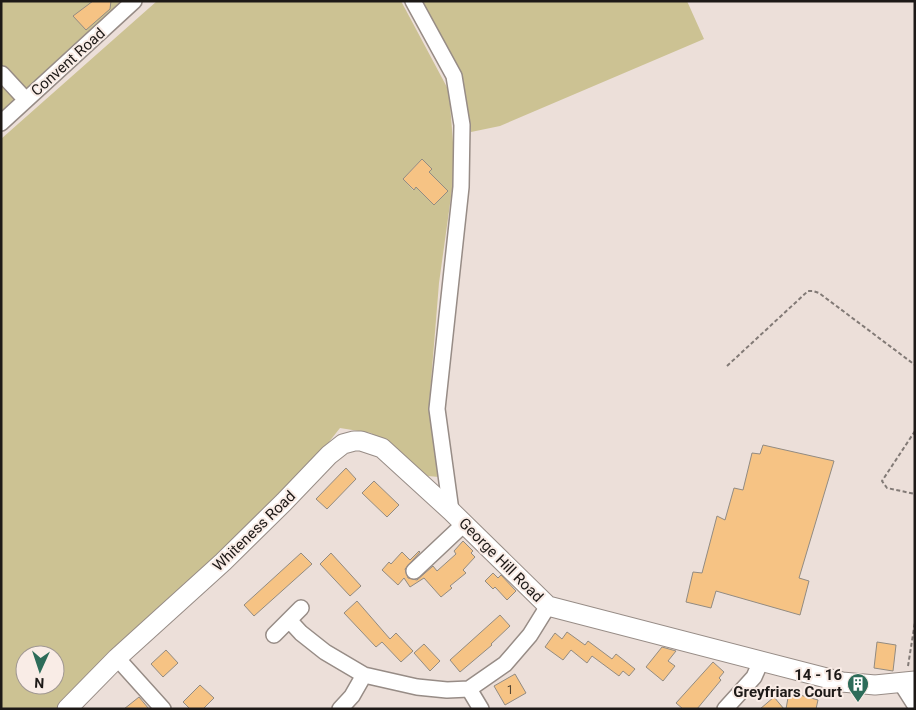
<svg xmlns="http://www.w3.org/2000/svg" width="916" height="710" viewBox="0 0 916 710" font-family="Roboto,sans-serif">
<style>
.green{fill:#ccc293;fill-rule:evenodd}
.building{fill:#f6c384;stroke:#928b82}
.lines{fill:none;stroke-linecap:round;stroke-linejoin:round}
.minor-casing{stroke:#978c86;stroke-width:18}
.major-casing{stroke:#978c86;stroke-width:21}
.path{stroke:#827a76;stroke-width:2;stroke-dasharray:4 2.5;stroke-linecap:butt}
.minor{stroke:#fff;stroke-width:15}
.major{stroke:#fff;stroke-width:19}
.labels{text-anchor:middle;dominant-baseline:central;stroke-width:4;stroke-linejoin:round;paint-order:stroke}
.number-label{font-size:12px;fill:#534432}
.street-label{font-size:15px;fill:#1d1917;stroke:#f9ece6}
.poi-label{font-size:15px;font-weight:bold;fill:#1d1917;stroke:#f9ece6;text-anchor:end}
</style>
<rect width="100%" height="100%" fill="#ecdfd9"/>
<path class="green" d="M1 1H135L1 122Z
M157 1H401L449 91 455 168 439 283 429 406 439 477 428 476 371 433 340 428 290 491 62 709H1V139ZM422 159 429 172 434 204 416 187 413 190 403 179ZM25 655H55V685H25Z
M419 1H687L704 39 500 126 471 132 457 70Z"/>
<path class="building" d="M93 1H111L110 9 86 30 73 16Z
M422 159 432 169 429 172 448 191 434 205 416 187 414 190 403 179Z
M763 445 834 461 799 578 809 581 800 615 716 591 711 608 686 602 693 572 702 573 717 516 725 520 734 488 743 490 752 453 760 454Z
M346 468 356 479 327 509 316 499Z
M374 481 399 505 387 517 362 493Z
M463 541 473 551 471 553 475 557 463 570 466 573 450 586 452 588 441 597 424 578 410 587 404 578 398 585 382 570 389 562 391 564 402 552 410 560 419 551 420 552 405 569 408 578 417 580 433 566 437 571 456 554 454 551Z
M301 553 312 564 254 616 244 605Z
M331 553 361 586 350 596 320 564Z
M493 573 498 578 501 575 516 591 507 600 495 587 493 589 485 581Z
M357 601 390 639 396 633 413 651 401 662 382 642 376 647 344 613Z
M500 615 510 626 491 644 492 645 460 672 450 660Z
M567 632 585 645 588 641 612 659 616 654 635 669 629 676 623 671 619 676 592 656 587 663 571 650 563 660 545 647 555 633 562 639Z
M877 642 896 645 893 671 874 668Z
M424 644 440 661 430 671 414 653Z
M662 647 676 651 668 661 675 666 663 681 646 667Z
M166 650 178 663 163 677 151 664Z
M713 662 724 672 719 678 721 680 697 709H683L676 703Z
M515 674 526 693 505 705 494 686Z
M200 685 214 698 203 709H190L183 702Z
M789 692 818 700 816 709H786Z
M139 697 149 709H124Z
M774 697 784 709H760Z"/>
<g class="lines">
<g class="minor-casing">
<path id="minor" d="M413 1 454 76 462 125 461 187 437 409 451 511
M2 74 26 100
M1 123 134 1
M414 571 464 524
M289 620 301 633 325 652 364 675 417 687 447 690 469 689 505 664 530 635 548 606
M274 635 301 608
M117 658 163 709
M901 683 915 705
M469 689 481 709
M340 709 352 696 364 675
M725 709 754 677 761 661"/>
</g>
<g class="major-casing">
<path id="major" d="M67 709 117 658 223 562 284 502 329 455 343 444 354 441H361L382 448 451 511 548 606 842 682 875 685 915 681"/>
</g>
<path class="path" d="M727 366 808 291H813L819 293 915 365
M915 431 882 481 887 488 915 494
M908 666 915 622"/>
<use href="#minor" class="minor"/>
<use href="#major" class="major"/>
</g>
<defs>
<g id="building-pin" transform="scale(1.125)"><path d="M0 17L-7.5 6A9.5 9.5 0 1 1 7.5 6Z" fill="#2d6c59" stroke="#f9ece6"/><path d="M-4-6H4V6H1V3H-1V6H-4ZM-2.5-4.3h1.7v1.8h-1.7ZM.8-4.3h1.7v1.8H.8ZM-2.5-1h1.7V.8h-1.7ZM.8-1h1.7V.8H.8Z" fill="#fff"/></g>
</defs>
<g fill-rule="evenodd">
<use href="#building-pin" x="858" y="684"/>
</g>
<g class="labels">
<g class="number-label">
<text x="510" y="690">1</text>
</g>
<g class="street-label">
<text transform="translate(68 62) rotate(-42)">Convent Road</text>
<text transform="translate(254 531) rotate(-44)">Whiteness Road</text>
<text transform="translate(501 560) rotate(45)">George Hill Road</text>
</g>
<g class="poi-label">
<text x="842" y="675">14 - 16<tspan x="842" dy="17">Greyfriars Court</tspan></text>
</g>
</g>
<rect width="916" height="710" fill="none" stroke="#1d1917" stroke-width="5"/>
<g transform="translate(40 670) rotate(183)"><circle r="24" fill="#f9ece6" stroke="#a19893"/>
<path d="M0-4L9 19L0 12L-9 19Z" fill="#2d6c59"/>
<text y="-8" font-size="14" font-weight="bold" text-anchor="middle" fill="#1d1917">N</text>
</g>
</svg>
